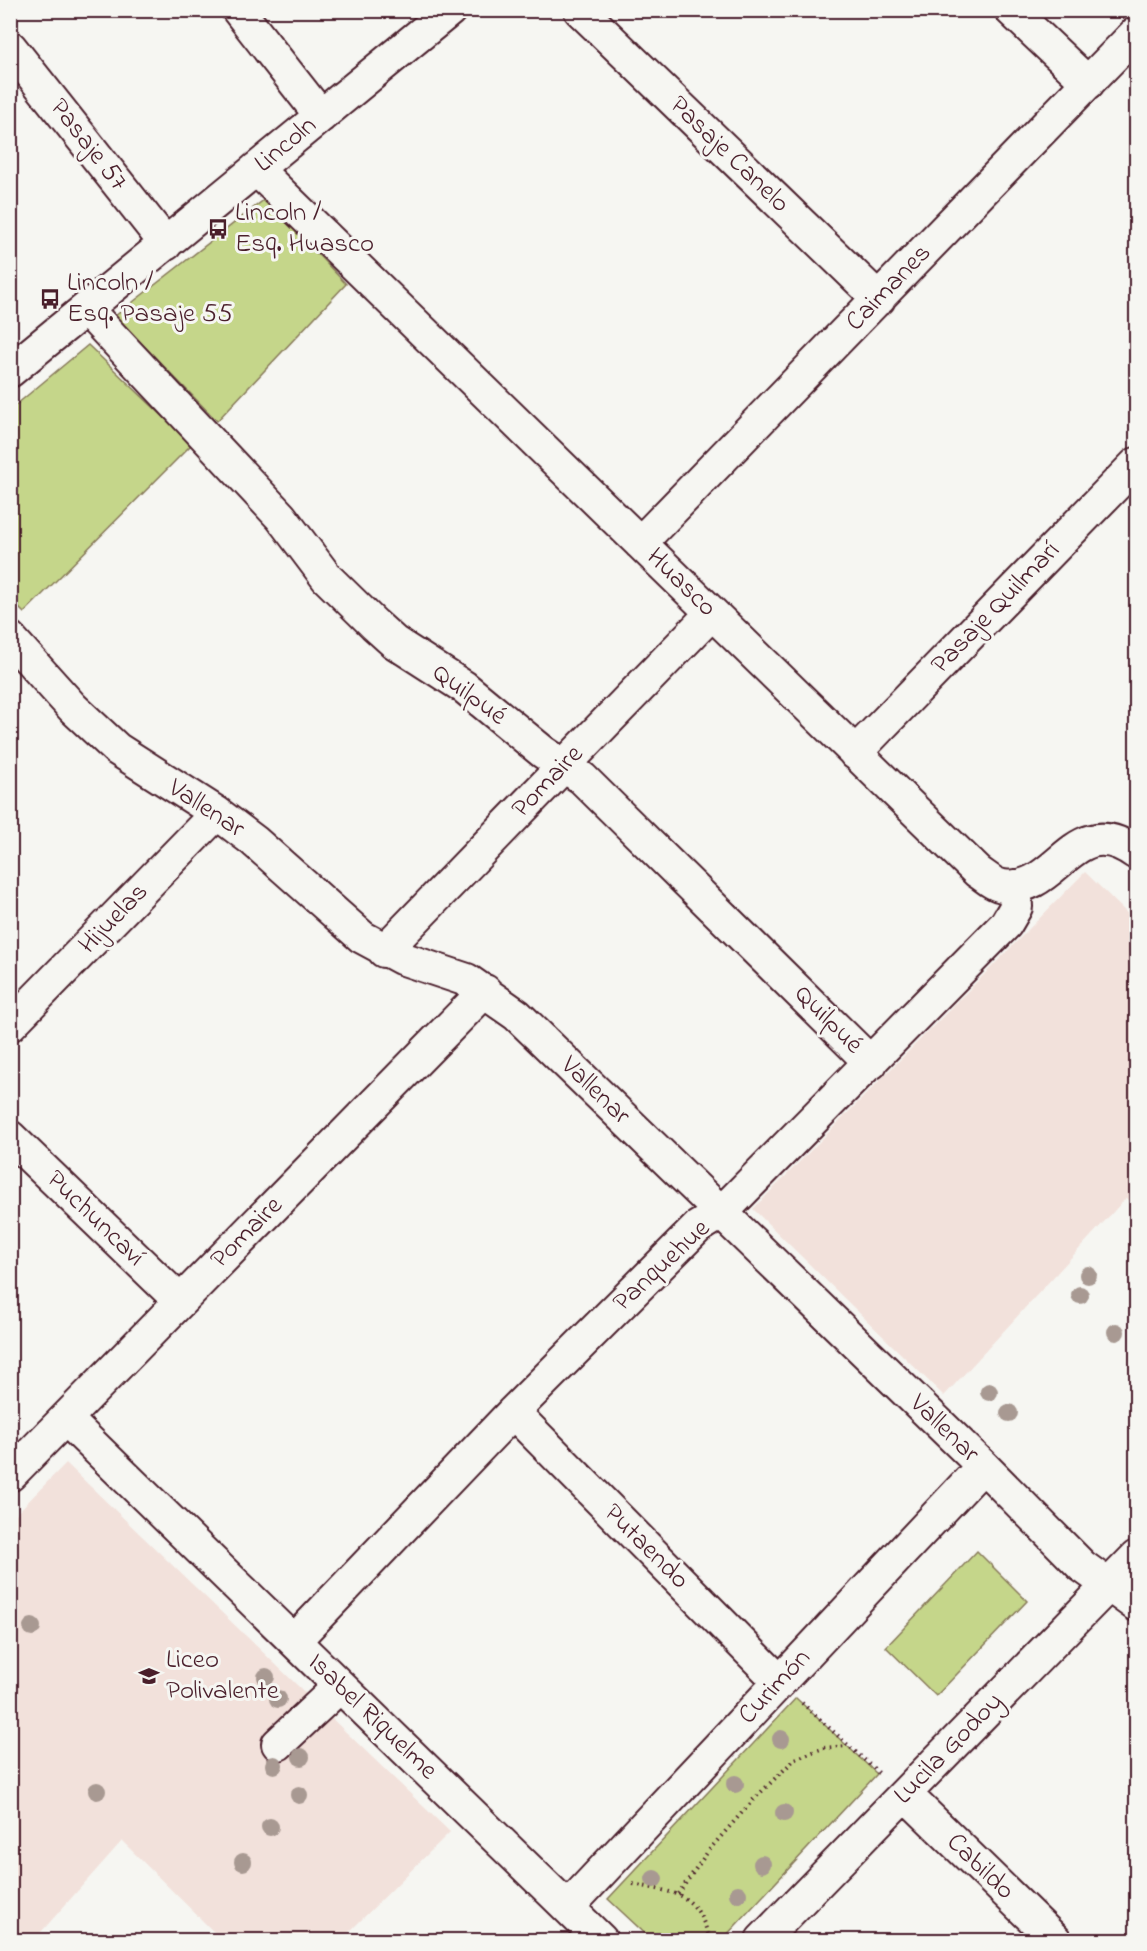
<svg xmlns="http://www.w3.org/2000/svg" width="1147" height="1951" viewBox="0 0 1147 1951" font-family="'Indie Flower',sans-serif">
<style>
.built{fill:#f2e1db}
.green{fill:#c5d68a;stroke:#887a5a;stroke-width:1.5}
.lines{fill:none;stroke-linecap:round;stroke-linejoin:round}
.minor-casing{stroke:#4a1f2b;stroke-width:36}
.path{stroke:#4a1f2b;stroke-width:4;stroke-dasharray:1.5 4.5;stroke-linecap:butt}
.minor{stroke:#f6f6f2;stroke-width:32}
.tree{fill:#a89992}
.labels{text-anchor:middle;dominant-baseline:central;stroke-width:6;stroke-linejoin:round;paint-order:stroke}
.street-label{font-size:27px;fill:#4a1f2b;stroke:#f6f6f2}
.poi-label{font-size:27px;fill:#4a1f2b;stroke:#f6f6f2;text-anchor:start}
</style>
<rect width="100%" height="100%" fill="#f6f6f2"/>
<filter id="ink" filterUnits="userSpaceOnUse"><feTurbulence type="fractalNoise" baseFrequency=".0167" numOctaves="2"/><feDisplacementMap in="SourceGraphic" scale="12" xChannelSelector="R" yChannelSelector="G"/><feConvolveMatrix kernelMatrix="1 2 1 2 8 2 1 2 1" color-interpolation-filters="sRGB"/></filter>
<g filter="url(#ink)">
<path class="built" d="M1085 872 1136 922V1207L1126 1198 944 1396 753 1209Z
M66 1463 450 1832 341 1940H222L122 1841 34 1940H11V1519Z"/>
<path class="green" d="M265 199 346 284 217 421 115 316Z
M88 345 192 444 24 613 11 600V409Z
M977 1551 1027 1601 936 1696 886 1647Z
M796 1698 877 1774 722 1940H652L608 1899Z"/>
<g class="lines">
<g class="minor-casing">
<path id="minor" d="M238 10 321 116
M580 10 879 299
M1011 10 1088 83
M10 47 166 244
M256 169 978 872C986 877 994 885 1003 886 1058 895 1073 807 1136 853
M86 309 281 517 327 578 374 624 394 642 464 687 543 752 582 778 871 1063
M10 371 450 10
M640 543 1136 33
M10 638 73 708 117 749 217 813 254 841 362 937 401 958 467 980 517 1015 983 1466 1082 1566 1136 1605
M855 753 1136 464
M384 951 712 613
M10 1025 217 813
M10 1137 180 1301
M513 1412 780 1682
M66 1419 601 1940
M10 1475 485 991
M294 1641 513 1412 698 1227 721 1213 1006 924 1016 907 1015 886
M278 1744 340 1686
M905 1794 1055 1940
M568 1907 983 1466
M762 1940 1136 1557"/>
</g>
<path class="path" d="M802 1703 881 1775
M633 1884C679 1894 695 1891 710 1940
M678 1894 709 1850 753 1800 795 1759 823 1748 847 1746"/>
<use href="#minor" class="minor"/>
</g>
<g class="tree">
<circle cx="1088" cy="1275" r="9"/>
<circle cx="1080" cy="1295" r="9"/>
<circle cx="1116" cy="1332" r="9"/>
<circle cx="989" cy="1392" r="9"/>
<circle cx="1009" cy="1413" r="9"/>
<circle cx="32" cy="1627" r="9"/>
<circle cx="266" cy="1677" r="9"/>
<circle cx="278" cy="1699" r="9"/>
<circle cx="781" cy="1739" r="9"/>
<circle cx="301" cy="1757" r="9"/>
<circle cx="274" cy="1765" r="9"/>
<circle cx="735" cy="1784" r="9"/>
<circle cx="97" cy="1791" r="9"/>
<circle cx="299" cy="1795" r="9"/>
<circle cx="784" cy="1813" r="9"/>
<circle cx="270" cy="1827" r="9"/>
<circle cx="243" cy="1862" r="9"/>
<circle cx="762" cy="1864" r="9"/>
<circle cx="654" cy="1879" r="9"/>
<circle cx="738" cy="1894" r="9"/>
</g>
</g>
<defs>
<g id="bus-bare" transform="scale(1.62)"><path d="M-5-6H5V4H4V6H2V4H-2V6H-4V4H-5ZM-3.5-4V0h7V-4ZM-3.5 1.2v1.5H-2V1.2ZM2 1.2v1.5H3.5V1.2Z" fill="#4a1f2b" stroke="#f6f6f2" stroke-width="2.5" paint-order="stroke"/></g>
<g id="school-bare" transform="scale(1.62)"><path d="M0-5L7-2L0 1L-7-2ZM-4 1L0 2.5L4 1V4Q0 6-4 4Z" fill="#4a1f2b" stroke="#f6f6f2" stroke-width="2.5" paint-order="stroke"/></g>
</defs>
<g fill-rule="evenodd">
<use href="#bus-bare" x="218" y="229"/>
<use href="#bus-bare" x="50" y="299"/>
<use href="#school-bare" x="149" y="1676"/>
</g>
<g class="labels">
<g class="street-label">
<text transform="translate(88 145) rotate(52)">Pasaje 57</text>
<text transform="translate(286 145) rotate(-40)">Lincoln</text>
<text transform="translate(729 155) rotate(44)">Pasaje Canelo</text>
<text transform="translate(889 288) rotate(-46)">Caimanes</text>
<text transform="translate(681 583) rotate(44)">Huasco</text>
<text transform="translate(996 608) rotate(-46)">Pasaje Quilmarí</text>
<text transform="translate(469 695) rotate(36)">Quilpué</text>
<text transform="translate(548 782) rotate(-46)">Pomaire</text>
<text transform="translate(206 809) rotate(33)">Vallenar</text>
<text transform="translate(114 919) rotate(-46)">Hijuelas</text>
<text transform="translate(828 1020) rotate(45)">Quilpué</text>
<text transform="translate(595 1091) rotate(44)">Vallenar</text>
<text transform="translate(95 1219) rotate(44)">Puchuncaví</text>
<text transform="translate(247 1233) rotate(-45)">Pomaire</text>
<text transform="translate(662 1266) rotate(-43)">Panquehue</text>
<text transform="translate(944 1429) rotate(44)">Vallenar</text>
<text transform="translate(646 1547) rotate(45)">Putaendo</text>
<text transform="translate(775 1687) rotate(-47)">Curimón</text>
<text transform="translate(372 1717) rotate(44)">Isabel Riquelme</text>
<text transform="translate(949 1749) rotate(-46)">Lucila Godoy</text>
<text transform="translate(980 1867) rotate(44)">Cabildo</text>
</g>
<g class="poi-label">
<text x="235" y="213">Lincoln /<tspan x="235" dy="31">Esq. Huasco</tspan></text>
<text x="67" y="283">Lincoln /<tspan x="67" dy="31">Esq. Pasaje 55</tspan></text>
<text x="166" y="1660">Liceo<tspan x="166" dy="31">Polivalente</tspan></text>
</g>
</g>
<rect width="1147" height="1951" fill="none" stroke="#f6f6f2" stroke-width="36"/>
<rect x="18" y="18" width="1111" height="1915" fill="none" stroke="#4a1f2b" stroke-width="2" filter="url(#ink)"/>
</svg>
